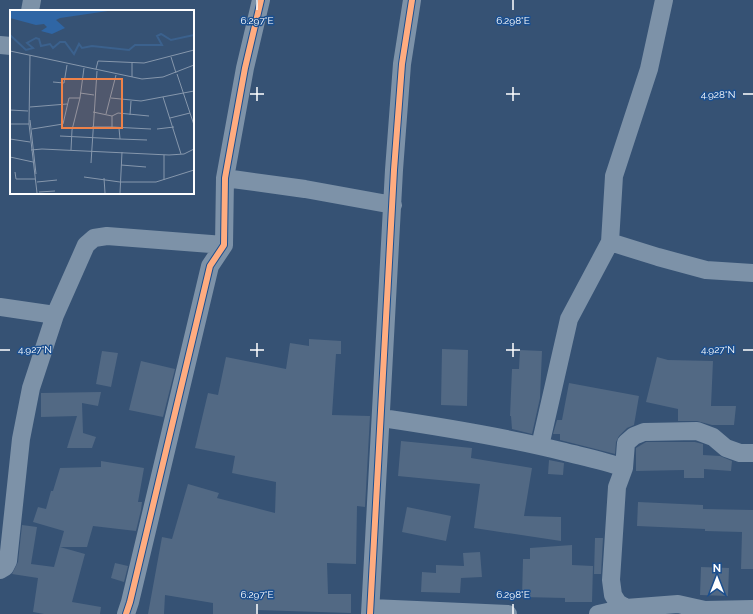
<svg xmlns="http://www.w3.org/2000/svg" width="753" height="614" viewBox="0 0 753 614" font-family="Raleway,sans-serif">
<style>
.building{fill:#526984}
.lines{fill:none;stroke-linecap:round;stroke-linejoin:round}
.street{stroke:#7d92a8;stroke-width:18}
.cycleway-casing{stroke:#1b4f8f;stroke-width:8}
.cycleway{stroke:#ffac80;stroke-width:6}
.ticks{fill:none;stroke:#fff;stroke-width:1.5}
.inset-river{fill:none;stroke:#3b618d;stroke-width:2}
.inset-road{fill:none;stroke:#8697ac;stroke-width:1}
.view{fill:#ee8249;fill-opacity:0.15;stroke:#ee8249;stroke-width:2}
.inset-edge{fill:none;stroke:#fff;stroke-width:2}
.ticks-label{font-size:10px;text-anchor:middle;fill:#fff;stroke:#1b4f8f;stroke-width:3;stroke-linejoin:round;paint-order:stroke}
</style>
<rect width="100%" height="100%" fill="#365274"/>
<path class="building" d="M309 339 341 341V354H336L332 415 370 416 365 507 357 506 356 564 327 563 328 594H351V613L256 610V614H213V603L165 595 164 614H148L162 537 172 539 188 484 219 493 217 498 275 513 276 482 232 473 235 456 195 448 208 393 218 395 226 357 286 369 290 343 309 346Z
M442 349 468 350 467 406 441 405Z
M520 350 542 351 540 398 532 434 512 429 511 416H510L512 369H519Z
M102 351 118 353 111 387 96 384Z
M657 357 668 360 713 361 711 406H736L734 425H712L697 421H678V409L646 402Z
M141 361 175 369 163 417 129 410Z
M569 383 639 396 634 425 627 428 619 436 616 442 615 454 560 440V434H553L557 420H562Z
M101 392 98 406 82 403 83 433 96 437 92 448H67L77 416 41 417V393Z
M401 441 472 448 471 458 532 468 524 516 561 517V541L474 528 480 484 398 476Z
M646 442H695L703 444V455L720 456 732 461 731 471 704 469V478H684V470L636 471V448Z
M549 460 564 463 563 475 548 474Z
M101 461 144 468 138 502H142L141 510 136 531 93 526 87 547H60L85 554 72 602 101 607 100 614H44L33 612 38 578 12 574 18 562 22 525 37 527 31 564 54 567 64 531 33 522 38 507 46 509 51 491H53L60 468 101 467Z
M638 502 703 505V509L753 510V569H741L742 532 705 531V529L637 526Z
M407 507 451 516 446 541 402 532Z
M595 538H603L601 574H594Z
M572 545V565L593 566 592 602H565V598L522 597 523 559H530V548Z
M480 552 482 577 461 578 460 593 421 592 422 572 436 573V565L464 566 463 553Z
M115 563 128 566 124 582 111 578Z
M701 567 729 568 728 596 700 595Z"/>
<g class="lines">
<path class="street" d="M30 11 32 0
M0 45 11 46
M225 178 305 189 393 205
M610 242 658 257 706 270 753 273
M0 307 55 315
M382 418C443 427 505 437 565 452 585 457 605 461 624 468L617 487 611 580 613 595 618 603 626 608 678 604 705 610 753 609
M540 446 569 319 610 242 614 176 649 69 664 0
M624 468 626 443 634 436 644 432 697 431 713 437 726 448 740 453H753
M0 570 5 567 8 561 21 439 31 388 55 315 86 245 94 238 107 236 224 245
M371 608 508 614
M126 614 130 602 210 266 224 245 225 178 245 68 261 0
M370 614 394 170 402 64 412 0
M598 614 626 608"/>
<g class="cycleway-casing">
<path id="cycleway" d="M126 614 130 602 210 266 224 245 225 178 245 68 261 0
M370 614 394 170 402 64 412 0"/>
</g>
<use href="#cycleway" class="cycleway"/>
</g>
<path class="ticks" d="M257 0V10M513 0V10M257 87V101M513 87V101M250 94H264M506 94H520M743 94H753M257 343V357M513 343V357M0 350H10M250 350H264M506 350H520M743 350H753M257 604V614M513 604V614"/>
<g transform="translate(10 10)">
<rect width="184" height="184" fill="#365274"/>
<path d="M0 1H98L50 8 46 10 55 18 42 24 31 21 37 17 34 14 26 15 0 8Z" fill="#2f66a5"/>
<path class="inset-river" d="M0 25 16 40 23 38 17 33 26 28 29 29 31 36 40 34 43 38 50 32H55L64 44 69 34 72 38 82 36 119 40 125 35H152L147 26 151 24 161 30 184 25"/>
<path class="inset-road" d="M0 41 132 69 153 67 184 55M20 45 19 114 27 183M161 47 166 63M86 59 88 51 134 53 184 40M167 64 184 115M122 67V53M43 72 54 73 57 55M70 83 84 85M153 87 171 144M101 88 131 91 184 81M20 97 57 94M0 100 18 101M83 102 102 106V117L141 119M96 104 106 65M120 105 121 91M102 106 108 103 139 106M160 108 180 103M20 110 26 164M0 114H19M82 117H102M109 118 110 129 137 130M22 119 53 114 59 88H70M147 119 164 117M50 126 110 129M0 129 20 132M21 140 32 139 159 145 174 144 184 139M61 140 62 120 70 88 74 58M0 147 23 152M81 153 87 61M111 155 136 157M5 162 6 169H25M74 167 110 172H146L184 160M94 168 95 183M154 170V145M27 172 47 170M29 182 45 181M110 183 112 142"/>
<path class="view" d="M52 69H112V118H52Z"/>
<rect width="184" height="184" class="inset-edge"/>
</g>
<g class="ticks-label">
<text x="257" y="24">6.297°E</text>
<text x="513" y="24">6.298°E</text>
<text x="718" y="98">4.928°N</text>
<text x="35" y="353">4.927°N</text>
<text x="718" y="353">4.927°N</text>
<text x="257" y="598">6.297°E</text>
<text x="513" y="598">6.298°E</text>
</g>
<g transform="translate(717 578)" stroke="#1b4f8f" stroke-width="3" paint-order="stroke">
<path d="M0-3L7 15L0 10L-7 15Z" fill="#ffffff"/>
<text y="-6" font-size="11" font-weight="bold" text-anchor="middle" fill="#ffffff">N</text>
</g>
</svg>
